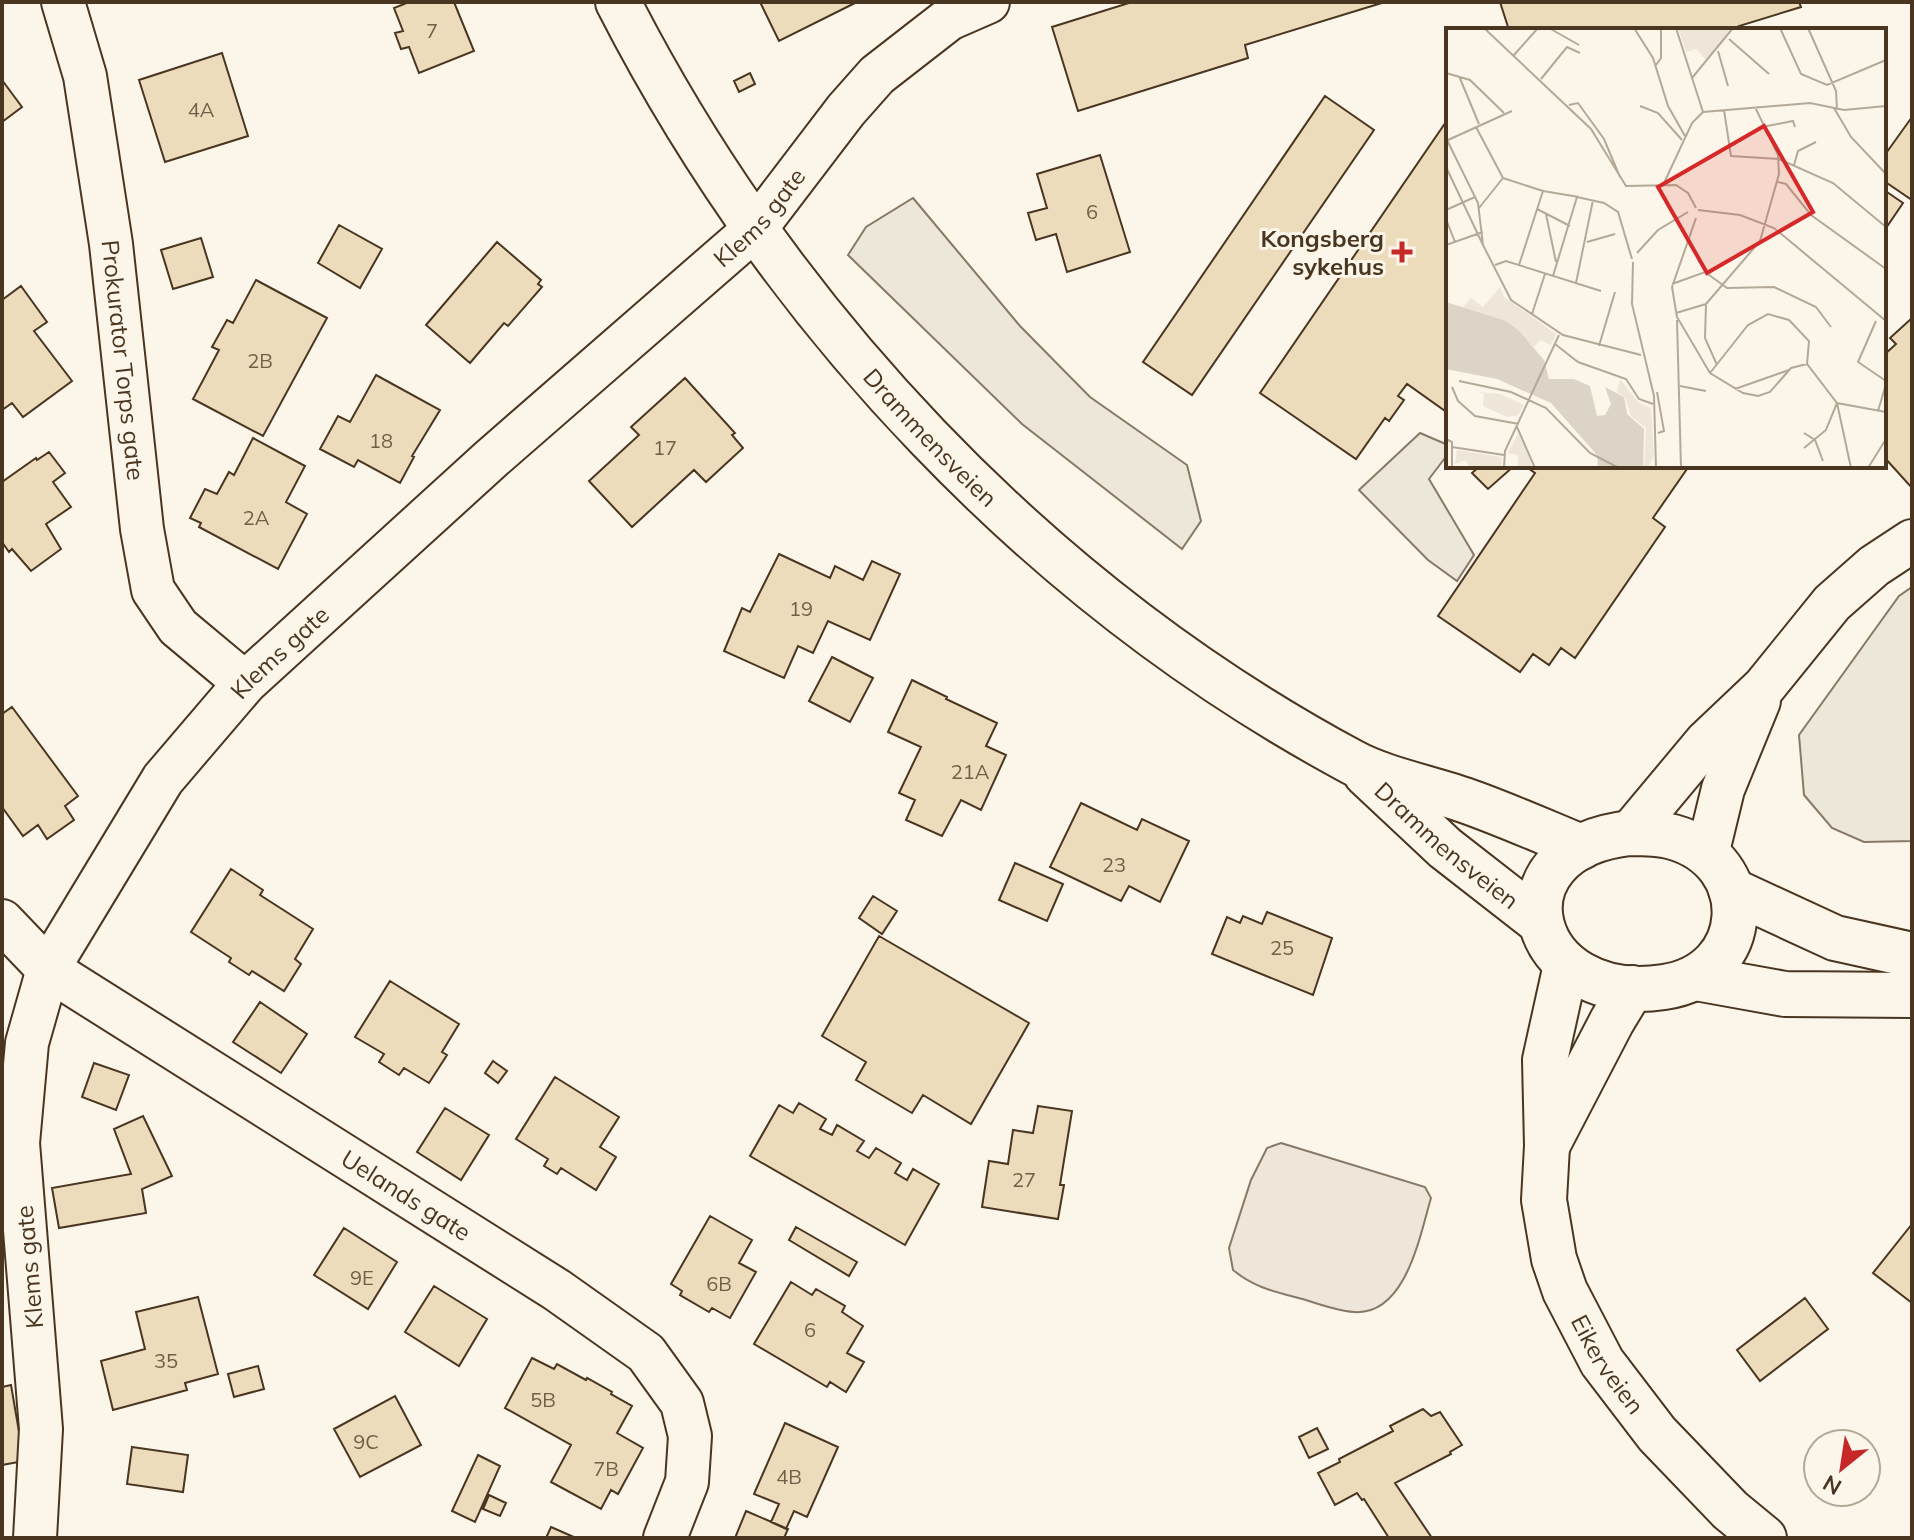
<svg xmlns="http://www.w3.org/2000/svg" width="1914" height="1540" viewBox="0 0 1914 1540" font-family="Mulish,sans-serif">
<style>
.green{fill:#ede6d9;stroke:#887966;stroke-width:2}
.parking{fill:#ede7d9;stroke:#887966;stroke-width:2}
.building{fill:#ecdcbc;stroke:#4a3520;stroke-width:2}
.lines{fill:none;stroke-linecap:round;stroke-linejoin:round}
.street-casing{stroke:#4a3520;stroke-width:46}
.secondary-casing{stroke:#4a3520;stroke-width:48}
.primary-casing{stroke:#4a3520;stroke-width:48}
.street{stroke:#fbf6e9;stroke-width:42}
.secondary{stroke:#fbf6e9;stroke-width:44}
.primary{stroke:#fbf6e9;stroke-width:44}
.poi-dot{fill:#c62828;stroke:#fbf6e9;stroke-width:3}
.labels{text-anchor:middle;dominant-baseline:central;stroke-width:6;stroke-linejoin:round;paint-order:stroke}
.number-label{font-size:20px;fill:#725f47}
.street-label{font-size:24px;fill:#4a3520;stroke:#fbf6e9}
.poi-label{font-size:24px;font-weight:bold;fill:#4a3520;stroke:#fbf6e9;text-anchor:end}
.inset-road{fill:none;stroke:#b4a999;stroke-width:2}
.view{fill:#d62828;fill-opacity:0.15;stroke:#d62828;stroke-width:4}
.inset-edge{fill:none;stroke:#4a3520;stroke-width:4}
</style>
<rect width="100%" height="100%" fill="#fbf6e9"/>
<path class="green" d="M1281 1143 1425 1187 1431 1198C1420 1235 1406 1316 1354 1312 1338 1311 1321 1305 1306 1300 1277 1292 1256 1289 1233 1270L1229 1248 1251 1180 1267 1148Z"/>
<path class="parking" d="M913 198 1020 326 1090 397 1187 465 1201 521 1182 549 1022 424 848 255 866 227Z
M1420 433 1448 445V454L1429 479 1474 555 1457 581 1428 560 1359 490Z
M1912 587V841L1864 842 1832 828 1804 795 1799 735 1899 596Z"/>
<path class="building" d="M409 2H454L474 51 419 73 409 47 401 49 395 33 403 31 394 8Z
M760 2H857L779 41Z
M1132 2H1385L1245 45 1248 58 1078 111 1052 27Z
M1500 2H1799L1801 7 1739 26 1741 30H1509Z
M222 53 248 136 165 162 139 80Z
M750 73 755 84 739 92 734 81Z
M2 80 22 107 2 122Z
M1325 96 1374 130 1192 395 1143 362Z
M1912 117V200L1884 181V156Z
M1448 119V413L1407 384 1398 396 1404 400 1389 421 1385 418 1356 459 1260 393Z
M1100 155 1130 252 1067 272 1056 234 1036 240 1028 213 1047 208 1037 174Z
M1884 190 1903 203 1884 231Z
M339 225 382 249 360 288 318 263Z
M201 238 213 277 173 289 161 250Z
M497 242 541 280 538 284 542 287 508 326 504 323 470 363 426 325Z
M256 280 327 318 263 436 193 399 219 350 212 347 227 320 233 323Z
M21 286 47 322 34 331 72 381 23 417 12 403 2 410V300Z
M1912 318V488L1884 457V355L1896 344 1890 338Z
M376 375 440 410 412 456 414 457 400 483 358 460 354 467 320 449 338 416 350 422Z
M685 378 735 433 732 435 743 448 706 482 694 470 632 527 589 481 639 435 631 427Z
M253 438 305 466 286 502 307 514 278 569 199 527 201 523 190 518 205 489 217 494 229 472 234 475Z
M49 452 65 473 53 482 71 507 46 524 61 549 31 571 12 549 9 552 2 542V482L36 458 37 460Z
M1480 466H1514L1488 489 1472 473Z
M1525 466H1689L1653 518 1665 527 1575 658 1561 648 1549 665 1533 654 1520 672 1438 616 1535 473Z
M779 554 830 578 835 566 863 580 872 561 900 574 870 640 828 621 813 653 798 646 784 678 724 651 742 608 750 612Z
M832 657 873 678 850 722 809 701Z
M912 680 947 697 946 699 997 723 986 746 1006 755 981 810 961 800 942 836 906 820 915 800 899 793 921 747 888 732Z
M12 707 78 796 65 806 74 820 47 839 38 825 23 836 2 807V714Z
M1081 803 1137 830 1142 819 1189 841 1160 902 1129 886 1121 901 1050 867Z
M1015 863 1063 884 1047 921 999 900Z
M231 869 263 890 260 895 313 929 295 959 301 964 284 991 252 971 249 975 229 962 231 958 191 932Z
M873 896 897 911 882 934 859 918Z
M1267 912 1332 938 1313 995 1212 954 1227 917 1240 923 1243 916 1262 924Z
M879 936 1029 1023 971 1124 923 1095 912 1113 856 1080 866 1062 822 1036Z
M390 981 459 1024 442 1052 447 1055 429 1083 404 1068 399 1075 379 1062 384 1054 355 1037Z
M260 1002 307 1034 281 1073 233 1042Z
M493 1061 507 1071 498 1083 485 1073Z
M94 1063 129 1075 116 1110 82 1097Z
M555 1077 619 1117 600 1147 616 1157 596 1190 561 1168 557 1174 544 1166 548 1159 516 1139Z
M799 1103 826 1119 820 1129 832 1135 837 1125 864 1141 857 1151 869 1158 876 1148 901 1163 895 1173 907 1180 913 1169 939 1184 905 1245 750 1156 779 1105 793 1113Z
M1038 1106 1072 1111 1060 1185H1064L1058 1219 982 1207 989 1161 1008 1164 1013 1130 1033 1133Z
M445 1108 489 1135 461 1180 417 1152Z
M143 1116 172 1176 142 1189 146 1213 59 1228 52 1188 131 1174 114 1129Z
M710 1216 752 1240 739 1263 756 1272 730 1318 712 1308 709 1312 680 1295 682 1291 671 1284Z
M1912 1224V1303L1873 1273Z
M796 1227 857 1262 849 1276 789 1240Z
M344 1228 397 1262 368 1309 314 1275Z
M791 1282 812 1295 816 1289 845 1306 842 1312 863 1326 847 1353 864 1362 846 1392 830 1382 827 1387 754 1344Z
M434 1286 487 1319 459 1366 405 1332Z
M198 1297 218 1374 185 1383 187 1390 113 1410 101 1361 145 1349 136 1312Z
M1805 1298 1828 1329 1760 1381 1737 1350Z
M532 1358 554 1369 557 1364 586 1380 587 1378 612 1392 611 1394 632 1406 617 1433 643 1448 618 1494 611 1490 601 1509 551 1482 571 1445 505 1408Z
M258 1366 264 1389 234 1397 228 1374Z
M11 1385 24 1461 2 1465V1387Z
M395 1396 421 1445 360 1477 334 1429Z
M1423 1409 1431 1416 1440 1412 1462 1445 1450 1452 1451 1454 1395 1483 1432 1538H1389L1364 1499 1362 1500 1357 1493 1335 1505 1318 1473 1340 1462 1339 1459 1393 1431 1390 1426Z
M785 1423 838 1447 807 1517 794 1511 786 1529 771 1522 779 1504 754 1494Z
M1317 1428 1328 1449 1309 1458 1299 1437Z
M132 1447 188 1455 183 1492 127 1484Z
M478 1455 500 1466 475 1522 452 1511Z
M489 1495 506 1503 500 1516 483 1509Z
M746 1511 788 1529 784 1538H735Z
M551 1527 576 1538H546Z"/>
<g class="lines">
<g class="street-casing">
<g id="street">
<path id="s1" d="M63 2 85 76 111 244 142 529 153 590 178 627 245 683"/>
<path d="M1630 833 1706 742 1764 687 1832 603 1874 566 1912 541"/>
<path d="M1707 855 1723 789 1759 701"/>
<path id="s2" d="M2 921 48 969 557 1290 646 1353 682 1403 690 1436 687 1482 665 1538"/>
<path id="s3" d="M35 1538 41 1429 18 1143 27 1043 48 969 163 779 245 683 492 458 756 228 846 110 877 75 949 19 988 2"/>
</g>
</g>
<g class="secondary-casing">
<g id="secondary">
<path id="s4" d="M1566 965 1545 1060 1547 1146 1544 1200 1554 1259 1565 1291 1602 1362 1657 1434 1730 1510 1764 1538"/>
<path d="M1548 1144 1612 1021 1632 988"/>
</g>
</g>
<g class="primary-casing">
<g id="primary">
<path id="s5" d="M618 2C779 317 1039 594 1352 762 1383 779 1430 788 1464 800 1504 814 1542 831 1581 847"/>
<path id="s6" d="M1366 774 1445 848 1540 922"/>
<path d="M1630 833C1645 833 1659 833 1673 837 1759 861 1754 974 1664 987 1527 1008 1486 849 1630 833Z"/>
<path d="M1731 890 1835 938 1912 955"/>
<path d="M1696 978 1785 994 1912 995"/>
</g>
</g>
<use href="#street" class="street"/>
<use href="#secondary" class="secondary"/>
<use href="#primary" class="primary"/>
</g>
<path class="poi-dot" d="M1398 240h8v8h8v8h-8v8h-8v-8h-8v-8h8z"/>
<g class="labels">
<g class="number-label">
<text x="432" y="30">7</text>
<text x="201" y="109">4A</text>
<text x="1092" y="211">6</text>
<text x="260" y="360">2B</text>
<text x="381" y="440">18</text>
<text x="665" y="447">17</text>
<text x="256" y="517">2A</text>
<text x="801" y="608">19</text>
<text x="970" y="771">21A</text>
<text x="1114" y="864">23</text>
<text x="1282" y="947">25</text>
<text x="1024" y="1179">27</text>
<text x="362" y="1277">9E</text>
<text x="719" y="1283">6B</text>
<text x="810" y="1329">6</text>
<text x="166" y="1360">35</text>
<text x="543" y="1399">5B</text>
<text x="366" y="1441">9C</text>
<text x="606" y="1468">7B</text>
<text x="789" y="1476">4B</text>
</g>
<g class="street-label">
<text stroke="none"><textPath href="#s3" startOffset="1616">Klems gate</textPath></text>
<text stroke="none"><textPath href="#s1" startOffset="364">Prokurator Torps gate</textPath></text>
<text stroke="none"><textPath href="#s5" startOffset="538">Drammensveien</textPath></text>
<text stroke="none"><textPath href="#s3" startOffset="968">Klems gate</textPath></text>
<text stroke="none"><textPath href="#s6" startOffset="108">Drammensveien</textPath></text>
<text stroke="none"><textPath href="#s2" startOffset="490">Uelands gate</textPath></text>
<text transform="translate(29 1267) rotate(-95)">Klems gate</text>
<text stroke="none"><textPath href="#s4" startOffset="416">Eikerveien</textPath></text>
</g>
<g class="poi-label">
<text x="1384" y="238">Kongsberg<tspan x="1384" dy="28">sykehus</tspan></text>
</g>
</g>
<g transform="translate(1446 28)">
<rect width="440" height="440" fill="#fbf6e9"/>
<path d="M232 0H285L261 33 251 21 240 24ZM54 259 58 269 110 306 105 317 94 312 88 319 60 293 15 282 25 270 37 279ZM174 351 193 375 205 380 208 427 202 440 198 439 200 400 185 388 179 369 171 364ZM31 364 54 366 78 377 72 387 61 389 37 378 38 366ZM72 405 81 424 86 439 72 440V427L62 425ZM11 422 55 429 56 440H23L20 432 9 436Z" fill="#ede6d9"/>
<path d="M0 274 60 293 73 303 98 332 103 351H128L144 358 151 388 159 387 165 376 159 359 178 369 181 386 198 401 197 440H152L151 427 105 375 51 351 0 341Z" fill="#dcd4c6"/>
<path class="inset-road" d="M38 0 145 101 180 158 230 157 242 165 250 180M103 0 133 17M188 0 207 30 222 78 239 108M230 0 257 84M334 0 355 46 381 57 440 32M362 0 390 63 391 81M283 11 323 46M272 23 282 58M68 27 92 0M210 37 215 30V0M0 45 24 52 58 85M13 48 33 96M246 50 287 0M95 51 121 19 134 25M123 77 132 75 158 111 174 149M194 78 212 85 236 112M388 80 405 109 440 146M278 82 285 128 333 131 387 155 440 199M30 99 57 150M316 99 347 93 349 99M0 110 32 175 37 217 65 272 117 307 195 327M2 112 66 83M348 137 352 123 370 114M0 139 37 217M57 150 97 163 73 237M332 154 340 156 365 187 440 241M218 155 246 95 257 84 364 75 398 82 440 78M97 163 133 169M131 169 158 175 172 184 186 231M33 180 57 150M91 181 124 198M0 182 29 169M252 182 294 187 328 200 440 293M100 186 110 234M250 190 226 259 231 289 264 345 297 365 312 368 324 364 345 340 361 336 391 375 440 384M0 191 9 214M141 214 169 206M0 217 37 204M191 225 212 202 242 184M187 234 186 276 208 368 210 440M49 237 60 233 155 263M107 248 131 169M130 255 147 172M226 256 259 244 281 260 328 259 370 279 385 299M230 285 260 276M86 286 99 246M231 292 235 440M430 293 412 334 440 353M109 316 132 334 180 351 193 371 207 376M153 318 169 264M271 337 259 310 260 276 314 213 333 146 332 127 309 79M264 345 302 297 322 286 343 292 363 313 361 336M13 353 65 364 100 380 144 425 173 440M234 358 260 363M6 359 12 373 29 388 73 396M289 361 343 342M211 364 218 403 212 405M391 375 405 440M432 383 440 356M71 399 89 440M358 405 369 412 377 433M0 411 6 414V440M6 419 58 427M358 420 380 402 391 375M58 440 59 423 113 307M422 440 440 411"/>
<path class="view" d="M318 98 367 184 261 245 212 159Z"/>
<rect width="440" height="440" class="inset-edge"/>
</g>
<rect width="1914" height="1540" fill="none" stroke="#4a3520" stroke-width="8"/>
<g transform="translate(1842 1468) rotate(210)"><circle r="38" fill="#fbf6e9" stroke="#b4a999" stroke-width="2"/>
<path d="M0-6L14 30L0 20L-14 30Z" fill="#c62828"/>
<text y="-12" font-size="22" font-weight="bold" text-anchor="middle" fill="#4a3520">N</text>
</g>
</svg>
